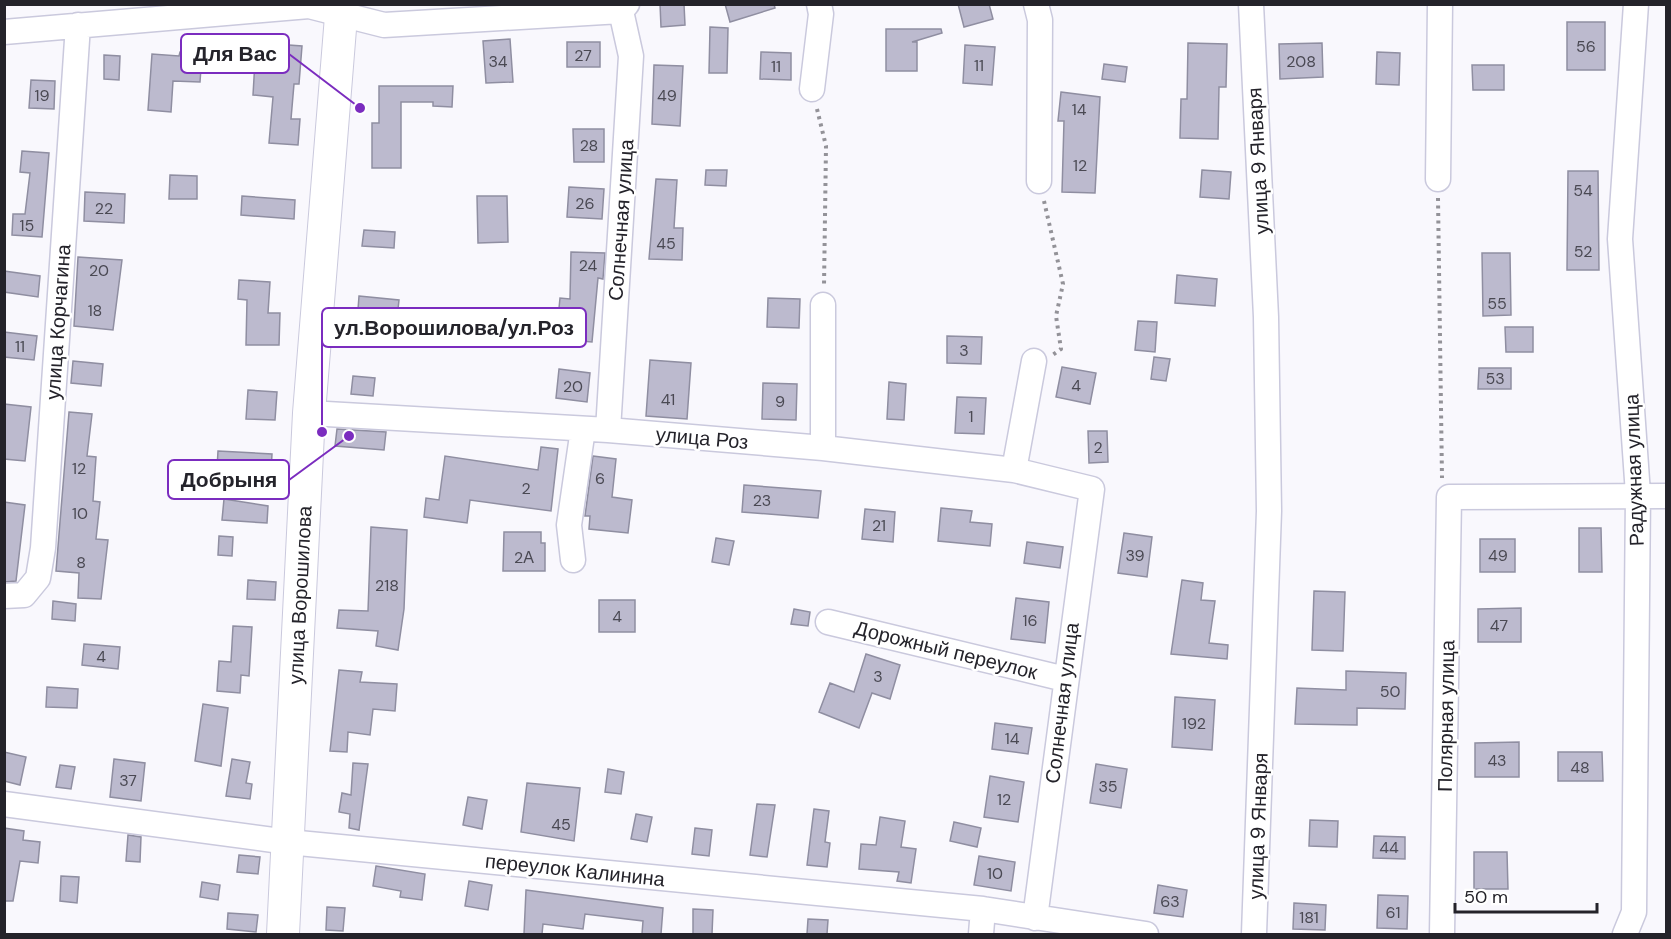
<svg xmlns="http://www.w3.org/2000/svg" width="1671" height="939" viewBox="0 0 1671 939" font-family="'DM Sans',sans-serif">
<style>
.building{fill:#bcbace;stroke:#8f8ea1;stroke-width:1.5}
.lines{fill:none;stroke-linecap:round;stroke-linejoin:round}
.minor-casing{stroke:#cac9dd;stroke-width:27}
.major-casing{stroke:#cac9dd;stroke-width:34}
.path{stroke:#939298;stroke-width:4;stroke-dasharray:3 4.5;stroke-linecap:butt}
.minor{stroke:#fff;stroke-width:24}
.major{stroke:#fff;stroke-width:32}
.labels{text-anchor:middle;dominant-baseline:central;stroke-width:5;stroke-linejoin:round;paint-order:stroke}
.number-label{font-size:16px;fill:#4a4953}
.street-label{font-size:20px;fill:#24232a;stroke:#fff}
.leader{fill:none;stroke:#7b2cbf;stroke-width:2}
.callout-dot{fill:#7b2cbf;stroke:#fff;stroke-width:2}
.callout{fill:#fff;stroke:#7b2cbf;stroke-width:2}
.callout-label{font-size:21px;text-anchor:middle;font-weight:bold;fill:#24232a}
</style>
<rect width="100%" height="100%" fill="#f9f8fd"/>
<path class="building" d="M660 4H684L685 25 661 27Z
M725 4H774L775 8 730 22Z
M958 4H989L993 19 964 27Z
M1567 22H1605V70H1567Z
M710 27 728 28 727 73H709Z
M886 29H941L942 33 912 42H917V71H886Z
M510 39 513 82 486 83 483 41Z
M235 41 302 46 299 84H294L291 119H300L298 145 269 143 273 97 253 95 255 61 235 60Z
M567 42H600V67H567Z
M1188 43 1227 44 1226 87H1219L1218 139 1180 138 1181 99H1187Z
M1322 43 1323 77 1280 79 1279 44Z
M965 45 995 47 992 85 963 83Z
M180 52 202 54 200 82 173 81 171 112 148 110 152 54 179 56Z
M761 52 791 53V80L760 79Z
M1377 52 1400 53 1399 85 1376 84Z
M104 55 120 56 119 80 104 79Z
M1104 64 1127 67 1125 82 1102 79Z
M654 65 683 66 680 126 652 124Z
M1472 65H1504V90H1473Z
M31 80 55 81 54 109 29 108Z
M379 86H453L452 107 433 106V102H401V168H372V123H379Z
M1061 92 1100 97 1095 193 1062 192 1064 121H1058Z
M573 129H604V162H574Z
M22 151 49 153 42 237 12 235 13 214H25L30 173 20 172Z
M706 170H727L726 186 705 185Z
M1202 170 1231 172 1229 199 1200 197Z
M1568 171H1598L1599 270H1567Z
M170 175 197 176V199H169Z
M656 179 677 180 674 228H683L682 260 649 259Z
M569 187 604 189 602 219 567 217Z
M85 192 125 194 124 223 84 221Z
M242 196 295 200 294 219 241 215Z
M477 196H507L508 242 478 243Z
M364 230 395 232 394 248 362 246Z
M571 252 605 253 603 279 598 278 592 342 556 339 560 298 570 299Z
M1482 253H1510L1511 315 1483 316Z
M78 257 122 260 113 330 74 326Z
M4 271 40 276 38 297 4 292Z
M1177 275 1217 279 1215 306 1175 303Z
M239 280 270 282 268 313H280L279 345H246L247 300 238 299Z
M359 296 399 300 396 327 357 323Z
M768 298 800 299 799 328 767 327Z
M1138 321 1157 322 1155 352 1135 350Z
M1505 327H1533V352H1506Z
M4 332 37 336 34 360 4 357Z
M947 336 982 337 981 364 947 363Z
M1154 357 1170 359 1166 381 1151 379Z
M650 360 691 363 687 419 646 416Z
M73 361 103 364 101 386 71 383Z
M1062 367 1096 373 1090 404 1056 397Z
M1479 368H1511V389H1478Z
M559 369 590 373 587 402 556 398Z
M353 376 375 378 373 396 351 394Z
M889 382 906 384 904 420 887 419Z
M763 383 797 384 796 420 762 419Z
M248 390 277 392 275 420 246 419Z
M957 397 986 398 984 434 955 433Z
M4 404 31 407 25 461 4 459Z
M69 412 92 414 87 456 96 457 93 501 100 502 96 539 108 540 101 599 78 598 79 573 56 571Z
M337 429 386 432 384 450 335 446Z
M1088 431H1107L1108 462 1089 463Z
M541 447 558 449 551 511 470 500 467 523 424 517 426 498 439 500 445 456 538 470Z
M218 451 272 454 271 472 217 468Z
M593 456 616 459 612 497 632 500 628 533 589 529 590 516H585Z
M744 485 821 491 818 518 742 512Z
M224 499 268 506 267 523 222 520Z
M4 502 25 505 16 581 4 582Z
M941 508 972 511 970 522 992 524 990 546 938 541Z
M865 509 895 512 893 542 862 539Z
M371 527 407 530 404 609 398 650 376 646 378 631 337 628 339 610 368 611Z
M1579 528H1601L1602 572H1579Z
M504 532H541V543H545V571H503Z
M1124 533 1152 537 1147 577 1118 573Z
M219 536 233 537 232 556 218 555Z
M716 538 734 541 729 565 712 562Z
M1480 539H1515V572H1480Z
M1027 542 1063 547 1060 568 1024 563Z
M248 580 276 582 275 600 247 599Z
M1182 580 1203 583 1201 600 1215 601 1209 643 1228 645 1227 659 1171 654Z
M1314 591 1345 592 1343 651 1312 650Z
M1016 598 1049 602 1045 643 1011 639Z
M599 600H635V632H599Z
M53 601 76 604 75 621 52 619Z
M1521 608V642H1478V609Z
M794 609 810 612 808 626 791 624Z
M233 626 252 627 249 676 241 675 240 693 217 691 219 661 231 662Z
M84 644 120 647 118 669 82 665Z
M866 654 900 665 890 699 872 693 859 728 819 712 830 683 854 692Z
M339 670 362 672 360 682 397 684 395 711 373 709 370 735 348 732 347 752 330 751Z
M1346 671 1406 673 1405 709 1357 708V725L1295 724 1297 688 1346 690Z
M47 687 78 689 77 708 46 707Z
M1175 697 1215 700 1212 750 1172 747Z
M203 704 228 708 221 766 195 761Z
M995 723 1032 728 1028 754 992 749Z
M1519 742V777H1475V743Z
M4 752 26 757 20 785 4 781Z
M1558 752H1602L1603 781H1558Z
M114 759 145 763 141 801 110 797Z
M232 759 250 762 246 783 252 784 250 799 226 796Z
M353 763 368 764 359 830 349 828 350 814 339 812 342 793 351 795Z
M1096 764 1127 769 1121 808 1090 803Z
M60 765 75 767 71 789 56 787Z
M608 769 624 772 621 794 605 792Z
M990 776 1024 782 1018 822 984 817Z
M527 783 580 788 574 841 521 832Z
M468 797 487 800 482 829 463 825Z
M757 804 775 805 767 857 750 855Z
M814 809 829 811 825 842 830 843 827 867 807 865Z
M636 814 652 817 647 842 631 839Z
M880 817 905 821 901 847 916 849 911 883 897 881 899 872 859 869 861 844 876 845Z
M1310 820 1338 821 1337 847 1309 846Z
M954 822 981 828 977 847 950 841Z
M4 828 24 831 23 840 40 842 38 863 20 861 13 901H4Z
M695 828 712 830 709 856 692 854Z
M128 835 141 837 140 862 126 861Z
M1374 836 1405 837V859L1373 858Z
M1474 852H1507L1508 889H1474Z
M239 855 260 857 258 874 237 872Z
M979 856 1015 862 1011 891 974 885Z
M376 866 425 874 422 900 400 897 401 891 373 886Z
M61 876 79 877 77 903 60 901Z
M469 881 492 885 488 910 465 906Z
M202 882 220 885 218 900 200 897Z
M1158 885 1187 890 1183 917 1154 913Z
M526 890 663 908 661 934H642L643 921 585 914 583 929 543 924 542 934H524Z
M1378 895 1408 896 1407 929 1377 928Z
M1294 903 1326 905 1325 930 1293 929Z
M327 907 345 908 343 931 326 930Z
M693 909 713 910 712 934H693Z
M228 913 258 915 256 932 227 929Z
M808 919 828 920 827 934H807Z"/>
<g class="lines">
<g class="minor-casing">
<path id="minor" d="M1036 4 1040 20 1039 181
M1251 4 1266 317 1269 511 1254 934
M4 32 309 6 384 25 621 11 627 4
M812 89 821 14 819 4
M1438 179 1440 4
M309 413 608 430 823 448 1014 470 1092 489 1035 918
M608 430 631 56 621 11
M823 448V305
M1014 470 1034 361
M573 560 569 525 583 429
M4 596 24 595 38 578 43 548 78 25
M828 622 1065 679
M4 804 288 842 983 909 1146 934
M981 934 983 909
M1442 934 1449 497 1666 496
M1625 934 1634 912 1638 494 1620 239 1636 4"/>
</g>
<g class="major-casing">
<path id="major" d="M283 934 309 413 342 4"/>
</g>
<path class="path" d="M817 109 826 146 824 286
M1438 198 1442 478
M1044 201 1063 284 1056 316 1061 349 1051 356"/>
<use href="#minor" class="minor"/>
<use href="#major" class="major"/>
</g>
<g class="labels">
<g class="number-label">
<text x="1586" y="46">56</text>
<text x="583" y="55">27</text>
<text x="498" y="61">34</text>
<text x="1301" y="61">208</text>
<text x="979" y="65">11</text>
<text x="776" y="66">11</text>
<text x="42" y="95">19</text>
<text x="667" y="95">49</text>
<text x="1079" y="109">14</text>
<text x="589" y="145">28</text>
<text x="1080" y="165">12</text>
<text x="1583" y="190">54</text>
<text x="585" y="203">26</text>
<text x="104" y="208">22</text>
<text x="27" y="225">15</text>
<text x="666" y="243">45</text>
<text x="1583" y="251">52</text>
<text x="588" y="265">24</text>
<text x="99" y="270">20</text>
<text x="1497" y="303">55</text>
<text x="95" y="310">18</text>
<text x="20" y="346">11</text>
<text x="964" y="350">3</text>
<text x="1495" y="378">53</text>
<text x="1076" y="385">4</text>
<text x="573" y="386">20</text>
<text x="668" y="399">41</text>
<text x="780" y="401">9</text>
<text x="971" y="416">1</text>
<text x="1098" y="447">2</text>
<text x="79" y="468">12</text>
<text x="600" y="478">6</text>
<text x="526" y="488">2</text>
<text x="762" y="500">23</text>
<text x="80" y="513">10</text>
<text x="879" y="525">21</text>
<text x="1135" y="555">39</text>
<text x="1498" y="555">49</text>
<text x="524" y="557">2А</text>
<text x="81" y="562">8</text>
<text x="387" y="585">218</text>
<text x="617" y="616">4</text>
<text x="1030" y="620">16</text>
<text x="1499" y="625">47</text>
<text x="101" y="656">4</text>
<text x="878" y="676">3</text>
<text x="1390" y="691">50</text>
<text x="1194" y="723">192</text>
<text x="1012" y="738">14</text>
<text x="1497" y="760">43</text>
<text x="1580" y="767">48</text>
<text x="128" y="780">37</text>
<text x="1108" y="786">35</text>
<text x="1004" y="799">12</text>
<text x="561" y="824">45</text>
<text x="1389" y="847">44</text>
<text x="995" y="873">10</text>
<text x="1170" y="901">63</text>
<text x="1393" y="912">61</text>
<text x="1309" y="917">181</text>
</g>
<g class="street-label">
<text transform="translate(1258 161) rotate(-93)">улица 9 Января</text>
<text transform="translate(621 220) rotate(-86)">Солнечная улица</text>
<text transform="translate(58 322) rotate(-86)">улица Корчагина</text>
<text transform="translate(702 438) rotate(5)">улица Роз</text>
<text transform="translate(1634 470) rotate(-92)">Радужная улица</text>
<text transform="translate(300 595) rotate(-87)">улица Ворошилова</text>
<text transform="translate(946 650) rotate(14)">Дорожный переулок</text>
<text transform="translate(1062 703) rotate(-83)">Солнечная улица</text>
<text transform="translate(1446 716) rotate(-89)">Полярная улица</text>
<text transform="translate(1258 826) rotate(-88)">улица 9 Января</text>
<text transform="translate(575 870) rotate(6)">переулок Калинина</text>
</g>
</g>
<path class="leader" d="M360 108L289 54M322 432L322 328M349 436L289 480"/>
<g class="callout-dot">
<circle cx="360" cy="108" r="6"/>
<circle cx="322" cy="432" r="6"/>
<circle cx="349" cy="436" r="6"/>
</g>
<g class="callout">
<rect x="181" y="34" width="108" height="39" rx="6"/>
<rect x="322" y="308" width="264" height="39" rx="6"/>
<rect x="168" y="460" width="121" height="39" rx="6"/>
</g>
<g class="callout-label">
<text x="235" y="61">Для Вас</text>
<text x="454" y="335">ул.Ворошилова/ул.Роз</text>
<text x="229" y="487">Добрыня</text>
</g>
<rect width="1671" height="939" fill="none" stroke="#24232a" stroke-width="12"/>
<path d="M1455 903v9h142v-9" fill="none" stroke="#24232a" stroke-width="3"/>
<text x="1464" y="903" font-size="18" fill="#24232a" stroke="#ffffff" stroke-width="4.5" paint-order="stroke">50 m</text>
</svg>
